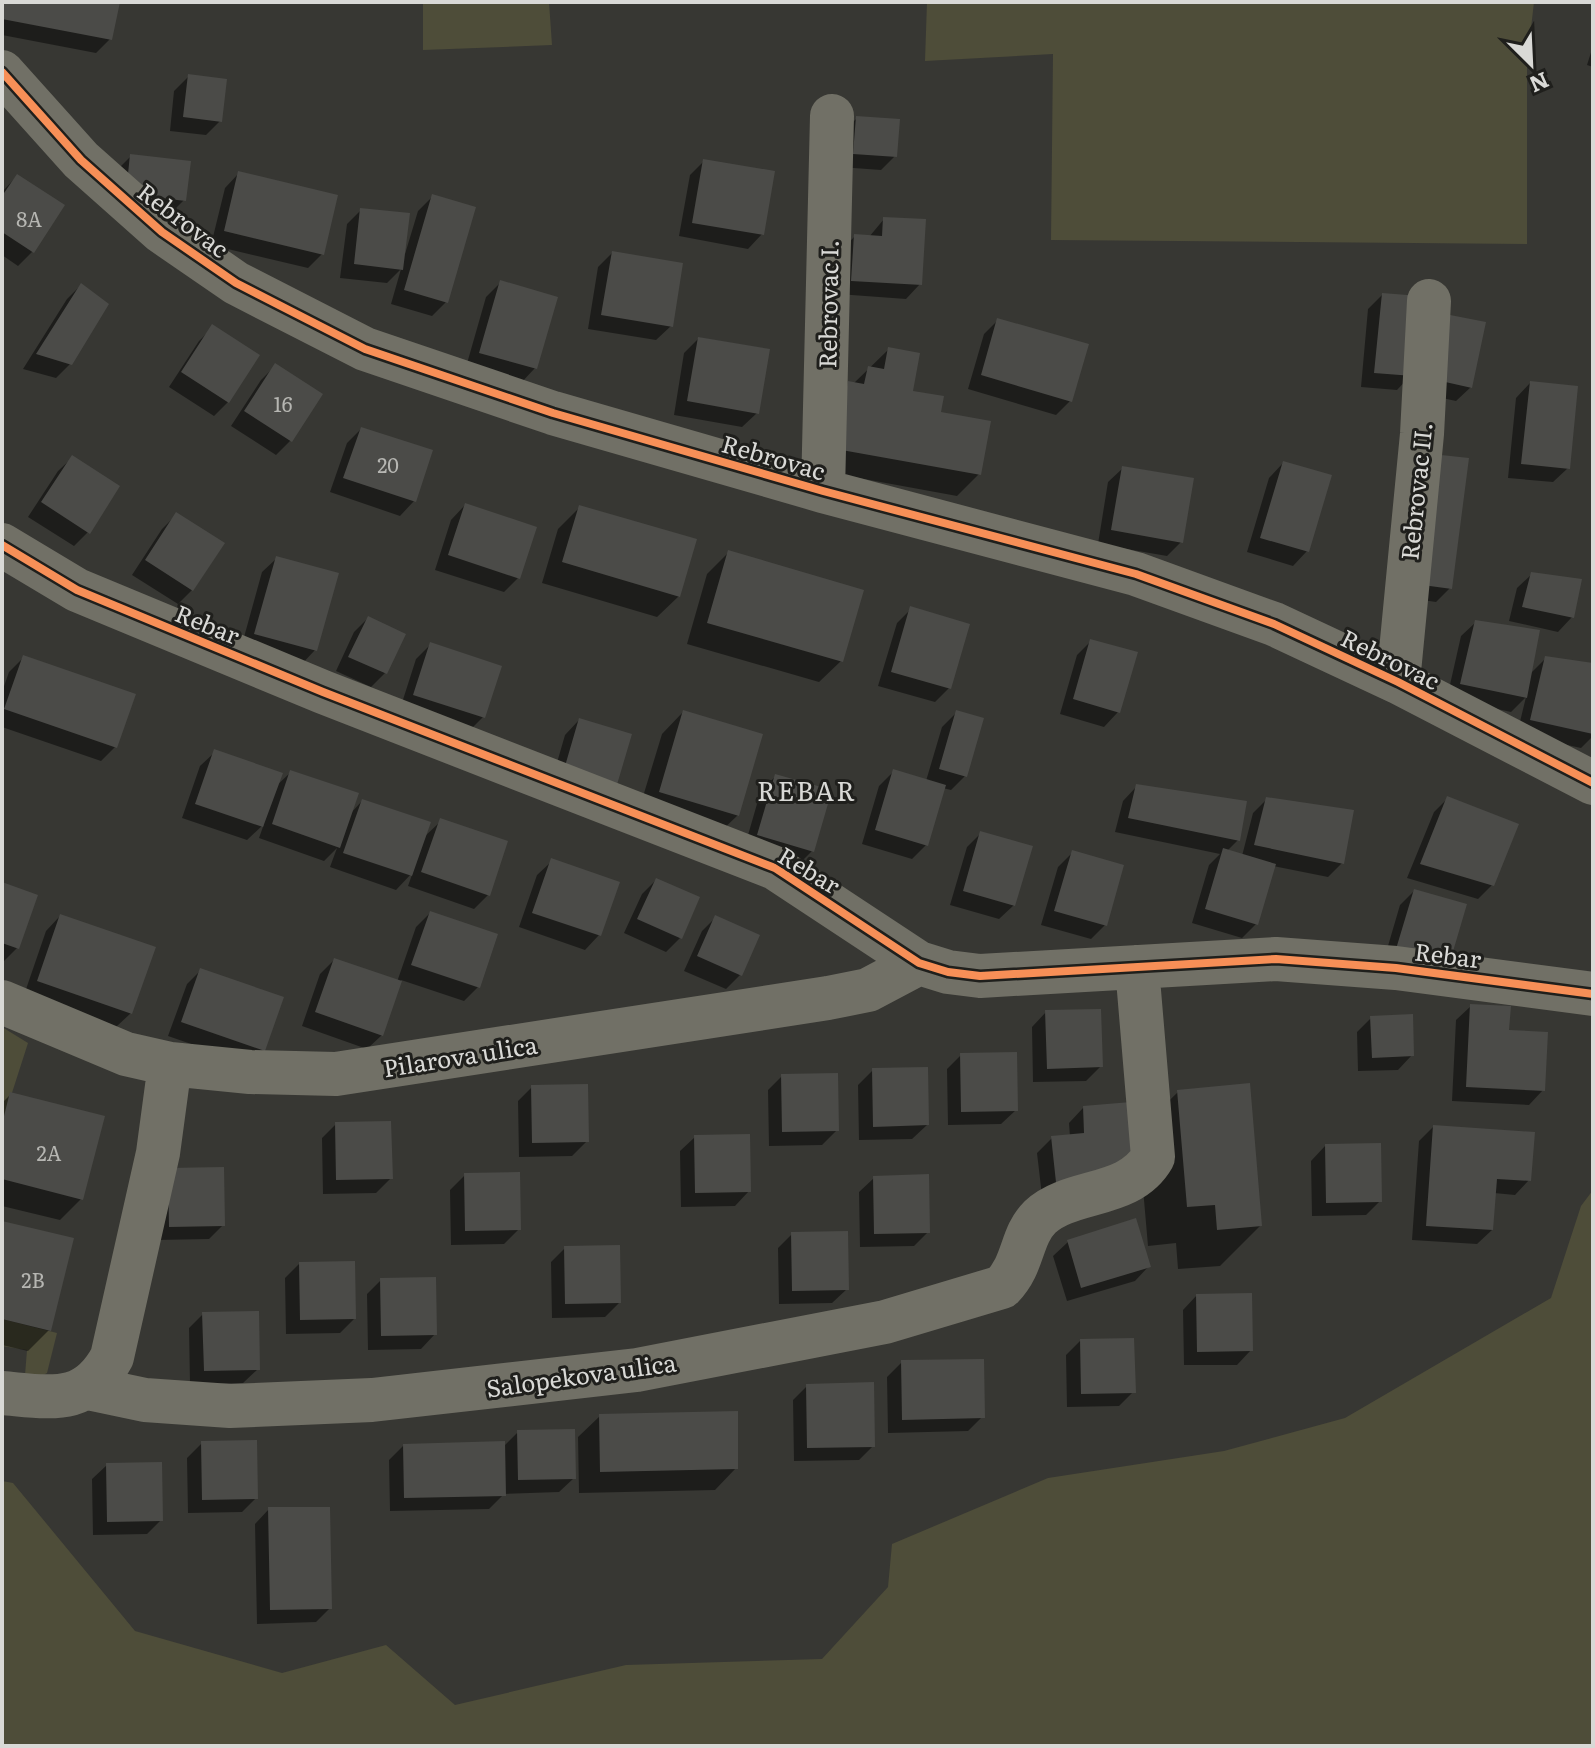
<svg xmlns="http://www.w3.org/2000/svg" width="1595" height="1748" viewBox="0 0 1595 1748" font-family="Literata,serif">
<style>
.green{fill:#4e4d39}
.shadow{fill:#0007}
.building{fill:#4b4b48}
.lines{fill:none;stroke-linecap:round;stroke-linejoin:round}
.minor{stroke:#717066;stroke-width:44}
.cycleway-casing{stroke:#1f1f1c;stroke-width:13}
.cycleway{stroke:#f78f57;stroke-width:8}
.labels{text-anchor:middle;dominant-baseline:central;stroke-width:6;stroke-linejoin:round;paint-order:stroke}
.number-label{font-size:20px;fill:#b6b6b2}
.street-label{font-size:24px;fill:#d9d9d6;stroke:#1f1f1c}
.neighbourhood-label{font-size:26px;letter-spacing:2px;fill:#d9d9d6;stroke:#1f1f1c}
</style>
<rect width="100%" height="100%" fill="#373733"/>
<path class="green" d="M423 2H549L552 45 423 50Z
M927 2H1534L1527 63V244L1051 240 1053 54 925 61Z
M2 1027 28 1043 2 1124Z
M1593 1190V1746H2V1481L13 1483 135 1631 282 1673 386 1645 455 1705 626 1665 822 1659 888 1587 892 1544 1048 1478 1224 1451 1345 1418 1551 1298 1581 1206Z
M2 1319 57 1333 47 1373 41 1376 25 1375 27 1350 2 1346Z"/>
<path class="shadow" d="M2 2H118L110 39 96 53 2 35Z
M1593 46V67L1587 65Z
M189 76 220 121 206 135 170 131 174 91Z
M857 118 895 156 881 170 840 167 843 132Z
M131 156 184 200 170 214 117 170Z
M704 161 762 234 748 249 679 236 690 175Z
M239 173 322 254 308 268 211 245 225 188Z
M17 176 32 252 18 266 2 255V192Z
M432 197 446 302 432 316 391 304 401 269 387 283 340 278 347 224 361 210 405 254 418 211Z
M884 219 920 284 906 299 838 294 841 251 855 236 869 237Z
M612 253 671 326 656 340 588 329 598 267Z
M501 282 535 368 521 383 466 367 486 297Z
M81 285 70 364 56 378 23 369 67 299Z
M1382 295 1411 375 1397 390 1361 387 1368 309Z
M998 320 1070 401 1056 415 968 389 984 334Z
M1483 324 1471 387 1456 401 1419 393Z
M213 327 228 402 214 416 169 387 199 341Z
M698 339 757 413 742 427 674 415 684 353Z
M889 349 911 392 939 413 979 474 957 496 815 470 853 384Z
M275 366 320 395 290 441 276 455 231 426 261 380Z
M1530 383 1568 468 1553 482 1508 478 1516 398Z
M361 429 430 451 414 501 400 516 330 492 347 443Z
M73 457 88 532 74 546 28 517 58 471Z
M1283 463 1307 551 1293 566 1247 552 1269 478Z
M1123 468 1181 542 1167 556 1098 544 1108 482Z
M1419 470 1450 588 1436 602 1402 597Z
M465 505 518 578 504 592 435 570 451 520Z
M580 507 679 596 657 617 542 583 558 529Z
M176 515 192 590 178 604 132 575 162 529Z
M729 552 841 661 819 682 687 644 707 574Z
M277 558 315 650 301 665 241 648 262 572Z
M1532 574 1572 617 1558 632 1509 621 1517 588Z
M911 609 949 688 935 702 878 686 897 623Z
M368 618 385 673 371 687 336 671 354 632Z
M1476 622 1529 675 1546 658 1593 665V736L1581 748 1517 734 1526 697 1511 712 1447 698 1461 636Z
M1091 641 1118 712 1104 727 1060 714 1077 655Z
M430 645 483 717 469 731 400 709 416 659Z
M23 658 115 747 101 761 2 727V692L9 672Z
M683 712 738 815 716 836 638 813 662 734Z
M957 712 965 776 951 790 943 788 926 845 912 859 862 844 879 786 893 772 926 781 942 727Z
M579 720 629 735 550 787 565 735Z
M215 752 275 787 291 772 350 814 362 801 423 838 441 821 488 895 474 909 408 886 413 872 396 890 330 867 337 848 324 861 259 838 264 824 247 840 182 818 200 766Z
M776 776 812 851 798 865 744 849 761 790Z
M1137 786 1238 840 1227 851 1242 856 1253 813 1267 799 1342 863 1328 877 1273 866 1256 924 1242 938 1192 923 1209 865 1220 854 1115 832 1123 801Z
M1448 798 1492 885 1478 899 1407 878 1434 812Z
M981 833 1014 905 999 919 950 905 967 847Z
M1072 853 1105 925 1091 939 1041 925 1058 867Z
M552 861 599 935 585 950 519 927 537 875Z
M656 880 680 938 666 952 624 933 642 894Z
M2 884 17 948 3 962H2Z
M1414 891 1433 978 1383 963 1400 905Z
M430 913 478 987 464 1001 401 980 382 1035 367 1049 302 1026 320 974 334 960 397 982 416 927Z
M60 916 131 1013 116 1027 24 995 46 931Z
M716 917 740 975 726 989 684 971 702 931Z
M201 970 263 1050 249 1064 168 1036 187 984Z
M1471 1006 1507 1032 1543 1090 1529 1105 1452 1101 1456 1020Z
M1046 1012 1101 1066 1086 1081 1033 1082 1032 1027Z
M1371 1018 1412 1055 1398 1070 1358 1071 1357 1032Z
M961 1055 1016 1110 1001 1124 948 1125 947 1069Z
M873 1070 927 1125 912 1139 859 1140 858 1085Z
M782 1076 837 1130 822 1145 769 1146 768 1090Z
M532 1087 587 1141 572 1156 519 1157 518 1101Z
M1178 1092 1260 1226 1220 1266 1178 1269 1176 1243 1148 1246 1138 1131Z
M11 1094 81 1199 60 1220 2 1206V1103Z
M1129 1104 1044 1213 1037 1153 1052 1138 1070 1137 1069 1123 1083 1108Z
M336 1124 390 1179 376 1193 323 1194 322 1138Z
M1433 1127 1529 1180 1515 1195 1494 1193 1492 1230 1477 1244 1412 1240 1419 1141Z
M695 1137 749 1191 735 1206 681 1207 680 1151Z
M1325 1146 1380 1201 1366 1215 1312 1216 1311 1161Z
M169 1170 223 1225 209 1239 156 1240Z
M465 1175 519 1229 504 1244 451 1245 450 1190Z
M874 1178 928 1232 914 1246 860 1247 859 1192Z
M2 1223 49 1330 28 1351 2 1345Z
M792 1234 847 1289 832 1303 779 1304 778 1248Z
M1068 1242 1149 1266 1135 1281 1067 1301 1053 1256Z
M565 1248 619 1303 605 1317 552 1318 551 1262Z
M299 1264 354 1319 340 1333 286 1334 285 1278Z
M381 1280 435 1334 421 1349 368 1350 367 1294Z
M1197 1295 1251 1350 1237 1365H1184L1183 1310Z
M203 1314 258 1369 243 1383 190 1384 189 1328Z
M1080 1341 1133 1392 1119 1406 1067 1407 1066 1355Z
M902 1362 982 1417 968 1431 888 1433 887 1377Z
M807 1386 873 1446 859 1460 794 1461 793 1400Z
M600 1416 736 1468 715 1490 579 1493 578 1437Z
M518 1432 574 1478 559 1492 504 1494 489 1509 390 1511 389 1460 403 1446 503 1447Z
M202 1443 256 1498 242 1512 188 1513 187 1458Z
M107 1465 161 1520 147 1534 93 1535 92 1479Z
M269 1509 330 1608 316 1622 257 1624 255 1524Z"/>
<path class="building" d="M2 2H120L112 40 2 19Z
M188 74 227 79 222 122 183 117Z
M856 116 900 119 897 157 853 154Z
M130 154 191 161 186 201 126 194Z
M703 159 775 171 764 235 692 223Z
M238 171 338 195 324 255 224 231Z
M17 174 65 205 34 253 2 232V196Z
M432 194 476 207 448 303 404 290Z
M360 208 410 213 403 270 354 264Z
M883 217 926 219 922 285 851 281 854 234 882 236Z
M612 251 683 263 673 327 601 315Z
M500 280 558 297 537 369 479 353Z
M81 283 109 304 72 365 36 354Z
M1382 293 1420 296 1413 376 1374 373Z
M1445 314 1486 322 1472 388 1432 379Z
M997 318 1089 344 1072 402 981 375Z
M212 324 260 355 229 403 181 372Z
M698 337 770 349 759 414 687 401Z
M888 347 920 353 913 391 944 396 941 412 991 421 981 475 836 449 848 381 864 384 868 366 884 369Z
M275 363 323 394 292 442 244 411Z
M1530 381 1578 386 1570 469 1521 464Z
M361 427 433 450 416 502 343 478Z
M1432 454 1469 458 1452 589 1415 584Z
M72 455 120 486 90 534 41 502Z
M1283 461 1332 475 1309 552 1260 538Z
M1122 466 1194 478 1183 543 1111 530Z
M465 503 537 527 520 579 448 555Z
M579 505 697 539 680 597 562 562Z
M176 512 225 543 193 591 145 560Z
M728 550 864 590 843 662 707 623Z
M276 556 339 573 317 651 254 634Z
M1531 572 1582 579 1574 618 1522 607Z
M910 606 970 624 951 689 891 672Z
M368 616 406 634 387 674 348 657Z
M1475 620 1540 630 1527 698 1460 684Z
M1090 639 1138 652 1120 713 1073 699Z
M430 642 502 666 485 718 413 695Z
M23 655 136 694 117 748 4 709Z
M1545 656 1593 663V734L1530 720Z
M683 710 763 734 739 816 659 792Z
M956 710 984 718 967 777 939 769Z
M579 718 632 734 616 788 563 773Z
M214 749 283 773 263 827 195 804Z
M893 769 946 785 928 846 875 830Z
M290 770 359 793 340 848 272 824Z
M775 774 832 790 814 852 757 835Z
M1136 784 1247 801 1240 841 1128 818Z
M1447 796 1519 824 1494 886 1420 864Z
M1266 797 1354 810 1344 864 1254 845Z
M362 799 431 822 412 876 343 853Z
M440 818 508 841 490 896 421 872Z
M980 831 1033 846 1015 906 963 891Z
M1223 848 1276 864 1258 925 1205 909Z
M1072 850 1124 865 1107 926 1054 911Z
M551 858 620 882 601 936 532 913Z
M656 878 700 897 682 939 637 919Z
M2 882 38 895 19 949 2 943Z
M1414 889 1467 904 1449 965 1396 949Z
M430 911 498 934 480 988 411 965Z
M60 914 156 947 132 1014 37 981Z
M715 915 760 935 742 976 697 956Z
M334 958 402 981 383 1036 315 1012Z
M200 968 284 997 265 1051 181 1022Z
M1470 1004 1511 1006 1509 1030 1548 1032 1545 1091 1466 1087Z
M1101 1009 1103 1067 1047 1069 1045 1010Z
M1413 1014 1414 1056 1372 1058 1370 1016Z
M1017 1052 1018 1111 961 1112 960 1053Z
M928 1067 929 1125 873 1127 872 1068Z
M838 1073 839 1131 782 1132 781 1074Z
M1250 1083 1262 1226 1217 1230 1215 1205 1187 1207 1177 1090Z
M588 1084 589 1142 532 1143 531 1085Z
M10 1092 105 1116 83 1200 2 1179V1124Z
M1131 1102 1135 1166 1058 1201 1051 1136 1084 1133 1083 1106Z
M391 1121 393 1179 336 1180 335 1122Z
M1433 1125 1535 1132 1531 1181 1497 1179 1493 1230 1426 1226Z
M750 1134 751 1192 695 1193 694 1135Z
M1381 1143 1382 1202 1326 1203 1325 1144Z
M224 1167 225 1226 169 1227 168 1168Z
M520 1172 521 1230 465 1231 464 1173Z
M929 1174 930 1233 874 1234 873 1176Z
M1136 1218 1151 1267 1081 1288 1067 1240Z
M2 1221 74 1238 51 1331 2 1319Z
M848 1231 849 1290 792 1291 791 1232Z
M620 1245 621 1303 565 1304 564 1246Z
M355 1261 356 1319 300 1320 299 1262Z
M436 1277 437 1335 381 1336 380 1278Z
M1252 1293 1253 1351 1197 1352 1196 1294Z
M259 1311 260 1370 204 1371 202 1312Z
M1134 1338 1136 1393 1081 1394 1080 1339Z
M984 1359 985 1418 902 1420 901 1360Z
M874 1382 875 1447 807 1448 806 1384Z
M738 1411V1469L600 1472 599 1414Z
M575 1429 576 1479 518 1480 517 1430Z
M257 1440 258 1499 202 1500 201 1441Z
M505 1441 506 1496 404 1498 403 1444Z
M162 1462 163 1521 107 1522 106 1463Z
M268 1507H330L332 1609 270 1610Z"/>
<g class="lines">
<path class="minor" d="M2 72 81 160 162 232 236 283 365 349 553 413 823 491 1136 574 1274 624 1398 682 1593 783
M823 491 832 116
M2 545 77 590 323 692 775 868 919 963 948 972 980 976 1276 959 1396 968 1593 994
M1398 682 1422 434 1429 301
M2 1002 126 1054 170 1064 250 1072 336 1074 828 998 868 990 919 963
M88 1388 145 1400 230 1406 372 1400 637 1370 885 1322 1002 1287C1025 1263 1020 1237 1040 1217 1071 1188 1129 1199 1153 1157L1137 967
M2 1393C51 1397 86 1406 112 1357L158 1153 170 1064"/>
<g class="cycleway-casing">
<path id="cycleway" d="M2 72 81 160 162 232 236 283 365 349 553 413 823 491 1136 574 1274 624 1398 682 1593 783
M2 545 77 590 323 692 775 868 919 963 948 972 980 976 1276 959 1396 968 1593 994"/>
</g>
<use href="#cycleway" class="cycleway"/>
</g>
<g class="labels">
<g class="number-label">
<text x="29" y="218">8A</text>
<text x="283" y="403">16</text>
<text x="388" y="464">20</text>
<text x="49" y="1152">2A</text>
<text x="33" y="1279">2B</text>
</g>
<g class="street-label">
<text transform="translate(184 219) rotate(37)">Rebrovac</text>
<text transform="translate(827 304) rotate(-89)">Rebrovac I.</text>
<text transform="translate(774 456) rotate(16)">Rebrovac</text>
<text transform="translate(1415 491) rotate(-84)">Rebrovac II.</text>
<text transform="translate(208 623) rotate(22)">Rebar</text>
<text transform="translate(1391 658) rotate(26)">Rebrovac</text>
<text transform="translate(810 869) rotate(31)">Rebar</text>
<text transform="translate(1448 954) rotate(7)">Rebar</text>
<text transform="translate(460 1055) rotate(-9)">Pilarova ulica</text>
<text transform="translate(581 1374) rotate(-8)">Salopekova ulica</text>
</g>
<g class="neighbourhood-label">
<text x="807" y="789">REBAR</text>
</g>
</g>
<rect width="1595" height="1748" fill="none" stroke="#d9d9d6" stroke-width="8"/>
<g transform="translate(1531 64) rotate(156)" stroke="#1f1f1c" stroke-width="6" paint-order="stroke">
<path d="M0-6L14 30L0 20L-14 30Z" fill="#d9d9d6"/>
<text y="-12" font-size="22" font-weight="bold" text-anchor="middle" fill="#d9d9d6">N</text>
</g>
</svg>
